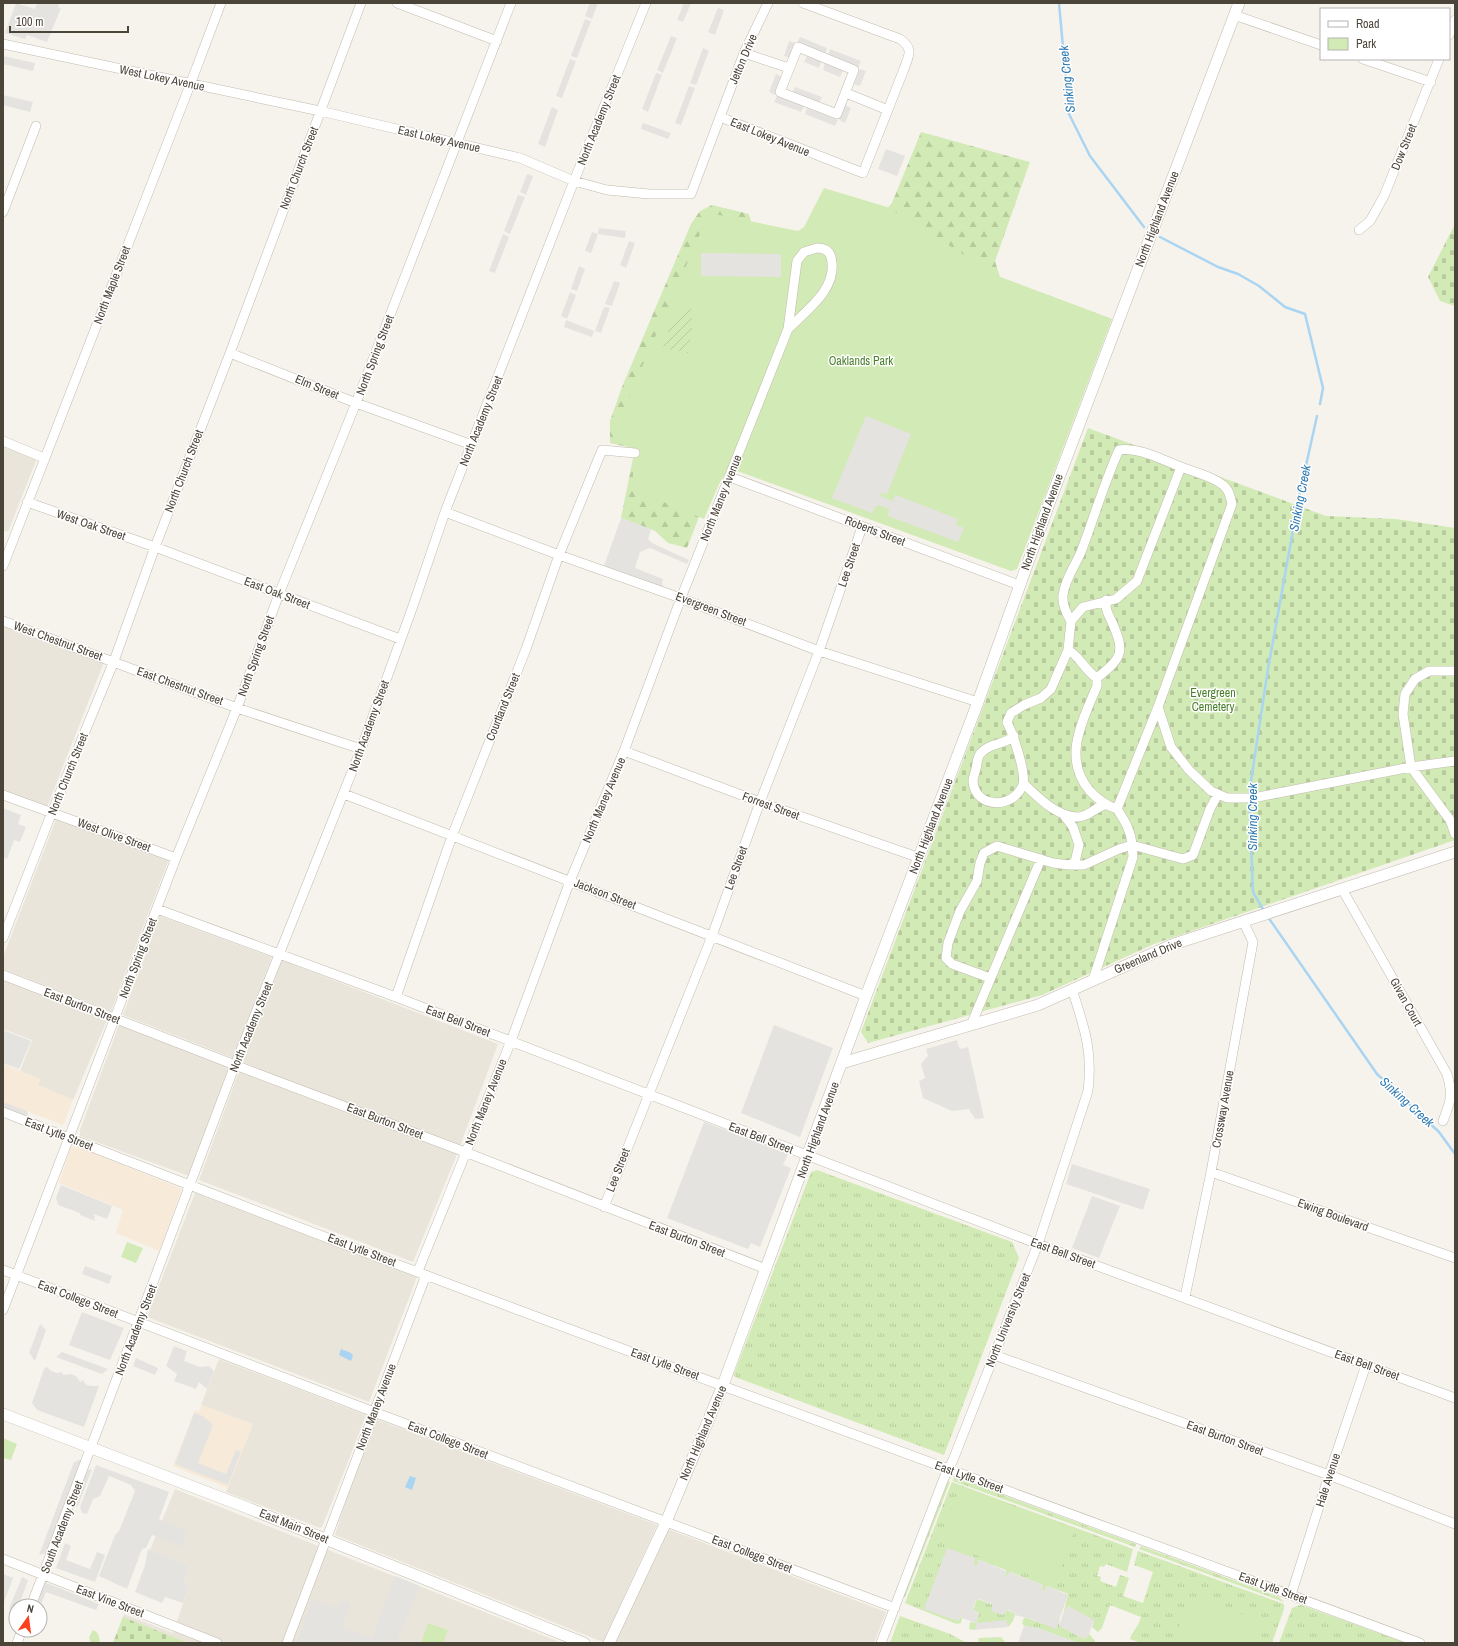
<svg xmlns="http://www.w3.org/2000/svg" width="1458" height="1646" viewBox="0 0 1458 1646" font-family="'Archivo Narrow',sans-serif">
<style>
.residential{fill:#eae5da}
.commercial{fill:#f7ead8}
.grass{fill:url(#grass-tufts)}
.forest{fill:url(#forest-firs)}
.cemetery{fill:url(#cemetery-stones)}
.park{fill:#d2eab5}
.garden{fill:url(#garden-furrows)}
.parking{fill:#e5e3e0}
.water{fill:#a9d4f2}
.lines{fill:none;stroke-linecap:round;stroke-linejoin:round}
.stream{stroke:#a9d4f2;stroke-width:2.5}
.minor-casing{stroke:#c2bbae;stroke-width:10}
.tertiary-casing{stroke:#c2bbae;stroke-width:12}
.minor{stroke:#fff;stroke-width:9}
.tertiary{stroke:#fff;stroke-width:11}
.labels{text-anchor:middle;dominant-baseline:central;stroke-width:3;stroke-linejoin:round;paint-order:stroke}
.street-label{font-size:12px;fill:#4b4439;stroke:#fff}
.park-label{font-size:12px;fill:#4a7f2a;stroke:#fff}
.water-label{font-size:13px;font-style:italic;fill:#2e7ab2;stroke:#fff}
</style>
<defs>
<pattern id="grass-tufts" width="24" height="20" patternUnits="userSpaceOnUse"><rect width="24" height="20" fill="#d2eab5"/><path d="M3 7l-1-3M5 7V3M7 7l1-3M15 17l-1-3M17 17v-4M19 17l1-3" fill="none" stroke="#b6ca9c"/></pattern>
<pattern id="forest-firs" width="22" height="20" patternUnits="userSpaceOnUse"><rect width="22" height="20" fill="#d2eab5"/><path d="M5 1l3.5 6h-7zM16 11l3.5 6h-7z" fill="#b6ca9c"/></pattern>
<pattern id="cemetery-stones" width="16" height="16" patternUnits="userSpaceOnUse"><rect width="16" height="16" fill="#d2eab5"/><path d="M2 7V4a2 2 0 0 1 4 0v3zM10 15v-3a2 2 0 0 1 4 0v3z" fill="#b6ca9c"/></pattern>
<pattern id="garden-furrows" width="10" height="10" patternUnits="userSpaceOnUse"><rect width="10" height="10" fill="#d2eab5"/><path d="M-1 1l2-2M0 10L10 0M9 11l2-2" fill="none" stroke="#b6ca9c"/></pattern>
</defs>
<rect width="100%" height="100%" fill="#f6f3ec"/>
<path class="residential" d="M3 445 37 458 8 532 3 530Z
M3 624 104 662 47 807 3 790Z
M57 817 169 859 111 1011 3 969V957Z
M160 916 272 957 233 1058 123 1015Z
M281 961 287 962 498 1044 460 1146 243 1062Z
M3 980 107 1020 73 1100 38 1085 40 1079 20 1071 32 1040 3 1029Z
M119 1025 229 1067 189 1176 80 1136V1130Z
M239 1071 457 1154 413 1262 199 1180Z
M195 1193 417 1277 369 1402 147 1317Z
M219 1359 366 1415 340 1482 322 1527 320 1528 226 1492 253 1424 201 1405Z
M376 1419 657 1525 603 1642 335 1535 356 1468Z
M175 1489 562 1643H113L124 1614 173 1633 189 1586 184 1582 189 1566 150 1550Z
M666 1530H670L886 1612 874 1643H616L627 1615Z"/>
<path class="commercial" d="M3 1064 40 1079 38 1085 73 1100 63 1125 3 1102Z
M76 1146 182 1189 159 1251 116 1233 123 1210 59 1183 71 1147Z
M201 1405 253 1424 228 1488 173 1466 195 1410 199 1412Z"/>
<path class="grass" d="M817 1170 1012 1242 1019 1258 944 1455 735 1377 734 1374 811 1172Z
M954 1477 1136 1544 1135 1547 953 1481Z
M948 1481 950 1482 905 1597 903 1596Z
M952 1482 1133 1549 1127 1572 1106 1564 1104 1567 1100 1566 1097 1576 1101 1577 1100 1581 1116 1587 1120 1575 1129 1578 1123 1596 1143 1603 1153 1572 1134 1565 1138 1551 1284 1604V1609L1272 1643H1141L1130 1639C1131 1633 1139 1626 1141 1617L1110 1605 1102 1628 1098 1632 1092 1627 1094 1621 1068 1606 1066 1611H1064L1068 1594 1047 1586 1044 1592 1042 1590 1043 1585 1010 1572 1006 1577 1005 1576 1006 1570 979 1560 977 1566 973 1565 974 1558 958 1621 961 1616 962 1618 961 1623 957 1624 954 1623 907 1604 905 1603Z
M1141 1546 1279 1597 1284 1602 1139 1549Z
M977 1599 994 1605 992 1611 1003 1615 1007 1610 1014 1613 1015 1615 1013 1621 1008 1627 1006 1621 975 1630 969 1629 970 1622 976 1623 979 1613 973 1610Z
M1300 1605 1304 1606 1406 1643H1279L1292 1608Z
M900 1616 950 1634 967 1643H890Z
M1024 1618H1027L1056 1628 1060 1619 1059 1625 1084 1639 1089 1634 1095 1641V1643H1079L1037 1628 1024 1626 1022 1623Z
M1001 1637 1006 1643H980L978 1640 979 1638Z"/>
<path class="forest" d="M921 132 1030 162 995 261 1000 277 1112 319 814 278 883 213 892 203Z
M712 205 749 214 752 225 701 512 687 548 668 543 655 531 621 518 633 458V448L610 443V421L622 387 691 224 700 211Z
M93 1630C99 1632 99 1637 100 1643H93L90 1641 89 1637Z"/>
<path class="cemetery" d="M1455 224V306L1440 301 1428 277Z
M1088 428 1326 516 1396 519 1455 528V840L1154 944 1042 995 868 1043 861 1032Z
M123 1617 188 1643H113Z"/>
<path class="park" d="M824 188 887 207 1000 277 1112 319 1017 569 1011 571 729 468 720 482 704 519 633 489V448L612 442 628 399 709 213 798 231 804 227Z
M127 1242 143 1248 136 1263 121 1257Z
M3 1438 17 1444 11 1460 3 1458Z
M960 1486 1075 1529 1055 1584 938 1541Z
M1191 1596 1262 1621 1254 1643H1172Z
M428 1623 448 1630 443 1643H421Z"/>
<path class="garden" d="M685 306 691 307 692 328 688 353 663 348 670 326Z"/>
<path class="parking" d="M16 3 35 9 37 3H59L58 7 61 8 47 42 27 35 25 39 5 33Z
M590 3H598L592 19 585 16Z
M684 3H691L683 22 677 20Z
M718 8 724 10 715 35 708 32Z
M585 19 591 21 577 58 571 56Z
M671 36 677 38 663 73 657 70Z
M800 37 827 48 825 54 797 43Z
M789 41 796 43 790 58 784 56Z
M703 48 709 51 696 85 690 83Z
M830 49 861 61 858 68 828 56Z
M3 56 35 63 33 71 3 64Z
M807 56 821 62 819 68 804 62Z
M570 59 576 61 562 98 556 96Z
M825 63 843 70 840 77 823 70Z
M860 69 866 71 860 86 854 84Z
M656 73 662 75 648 112 642 109Z
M776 74 782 77 775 95 769 92Z
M689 86 695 88 681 125 675 123Z
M795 87 822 97 819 103 792 93Z
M3 95 33 102 30 112 3 105Z
M777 96 804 106 801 112 774 102Z
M845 105 851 108 845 123 839 120Z
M552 107 558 110 545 147 538 144Z
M807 108 838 120 835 126 805 114Z
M643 123 671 133 668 139 641 129Z
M886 149 905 156 897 176 878 169Z
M527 174 533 176 526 195 520 192Z
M518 195 525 197 510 234 504 231Z
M599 228 626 231 625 238 598 234 591 253 585 251 592 232 598 234Z
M503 234 509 237 495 273 489 271Z
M629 241 635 243 626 268 620 265Z
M701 253 781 254V277L701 276Z
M579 266 585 269 577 291 571 289Z
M614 281 620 283 612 306 605 304Z
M570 292 576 295 567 319 561 316Z
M604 307 610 308 601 333 595 331Z
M566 320 594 331 592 337 564 327Z
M866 416 911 434 887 494 881 493 880 496 892 501 896 495 958 519 956 525 964 528 958 542 888 516 889 509 878 505 875 507 872 513 832 498Z
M621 518 651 529 648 539 652 543 689 560 687 564 650 548 640 552 635 568 663 579 662 584 665 589 604 566Z
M3 808 21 815 18 824 26 827 20 842 14 840 7 859 3 857Z
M774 1025 833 1048 800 1137 741 1113Z
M3 1030 31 1041 19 1069 3 1063Z
M957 1040 959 1047 961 1049 968 1047 984 1118 975 1119 969 1109 952 1111 923 1098 919 1081 925 1078 921 1064 928 1056 926 1049Z
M3 1102 27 1111 28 1116 3 1107Z
M704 1122 788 1154 783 1165 791 1168 760 1247 751 1243 748 1249 667 1218Z
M1072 1164 1150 1189 1143 1210 1066 1184Z
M61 1185 112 1206 107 1219 94 1214 95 1221 80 1215V1213L58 1205 56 1198Z
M1092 1196 1120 1206 1099 1258 1072 1248Z
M85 1266 112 1276 109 1284 82 1274Z
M82 1312 124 1328 110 1360 69 1345Z
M40 1324 46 1330 35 1361 29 1353Z
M174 1346 187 1351 184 1361 200 1367 209 1366 214 1371 207 1389 199 1382 196 1389 174 1381 177 1374 166 1366Z
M62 1352 108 1369 102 1374 56 1357Z
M136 1358 158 1368 155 1375 133 1366Z
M47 1367 51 1371 57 1373 62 1372 63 1375 71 1374 76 1376 80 1382 83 1380 86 1385 92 1386H99L84 1427 37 1410 32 1403 44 1369Z
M194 1413 203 1416 213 1425 198 1463 226 1474 236 1450 241 1452 228 1485 175 1464Z
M82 1459 46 1553 39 1555 74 1462Z
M96 1465 169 1492 159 1519 188 1531 182 1547 152 1535 146 1548 142 1549 127 1589 99 1576 115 1535 119 1531 135 1491 131 1485 109 1476 100 1496 93 1499 87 1514 82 1513 80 1507Z
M92 1469 78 1506 70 1508 85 1470Z
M65 1543 71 1546 66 1560 90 1569 97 1552 105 1555 95 1582 56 1568Z
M947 1548 975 1558 974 1565H977L979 1560 1006 1571 1005 1576 1006 1577 1009 1572 1043 1585 1042 1590 1044 1592 1047 1586 1068 1595 1056 1629 1031 1619 1015 1615 1014 1613 1009 1610 1006 1611 1003 1615 991 1611 993 1604 979 1599 976 1600 973 1608 974 1611 979 1613 976 1623 962 1618 961 1616 957 1621 924 1609Z
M148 1549 189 1566 184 1582 189 1586 183 1603 165 1597 162 1603 135 1592 145 1565Z
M3 1574 13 1578 3 1605Z
M395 1576 420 1586 396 1643H352L343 1640 342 1643H296L312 1599 337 1608 341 1600 351 1603 342 1628 372 1638Z
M22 1577 28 1580 19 1606H16V1612L9 1609Z
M44 1582 99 1604 96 1610 46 1592 40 1607 34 1606Z
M1068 1606 1094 1620 1089 1634 1084 1639 1059 1626 1064 1611H1066Z
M1006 1620 1008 1627 973 1630 976 1628V1623Z
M1024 1626 1037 1628 1079 1643H1018Z"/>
<path class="water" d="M341 1349 351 1353 353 1356 351 1361 339 1355Z
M410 1476 416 1478 412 1490 405 1487Z"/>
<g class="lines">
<path class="stream" d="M1059 3 1069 114 1090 156 1144 227
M1160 237 1218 267 1238 274 1259 286 1285 307 1305 314 1323 388 1320 404
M1264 911 1253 892 1249 794 1268 669 1299 497 1317 416
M1268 917 1377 1074 1439 1132 1455 1154"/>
<g class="minor-casing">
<path id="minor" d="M397 3 497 41
M1234 15 1321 45
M1449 35 1455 20
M3 44 320 111 520 158 574 181 607 190 649 194H691L720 117 863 173 904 69C909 55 914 49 900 39L803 3
M798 47 854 70 837 114 780 92Z
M744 53 789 68
M1363 59 1431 82
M846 93 888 110
M720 117 744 53 768 3
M3 212 36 126
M1359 230 1370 221 1384 196 1439 59
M817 248C823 248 829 250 831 257 839 288 807 310 788 329L797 261 804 252Z
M230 353 356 403 472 445
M3 441 44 458
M730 477 1019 585
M27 502 155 547 400 639
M445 512 559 555 672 595 819 651 978 702
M3 566 190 85 221 3
M1106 600C1105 609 1108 614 1112 622 1125 652 1123 657 1097 678 1085 671 1079 655 1068 650L1071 621 1083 607 1116 599 1137 581 1181 467C1194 472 1222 479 1228 491 1230 495 1231 500 1232 504L1158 707 1171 747 1189 770 1211 791 1227 798H1253L1411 767 1455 761
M3 621 237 708 361 749
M1071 621C1066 613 1062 604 1063 595 1065 579 1075 566 1081 552 1094 518 1104 483 1119 450 1140 447 1162 460 1181 467
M1455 671H1429L1415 679 1405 694 1403 714 1411 767 1450 820 1455 834
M1097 678V686C1083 720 1062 757 1089 790 1097 799 1105 805 1117 809L1158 707
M1014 736C1005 745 988 743 980 754 977 758 977 765 976 769 975 773 973 778 973 781 975 810 1015 809 1023 784 1026 772 1013 734 1007 722L1011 713 1024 705 1041 698 1051 689 1068 650
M624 751 760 802 920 858
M1023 783C1037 796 1056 817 1078 817 1089 817 1095 807 1105 805
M344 794 866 996
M3 795 176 858
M1117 809C1125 821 1131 831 1132 845L1183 859 1193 855 1210 809 1218 794
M1069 865H1084L1119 849 1132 845 1133 857 1093 980
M1342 889 1447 1074C1453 1096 1451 1100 1443 1121
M157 909 396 997 1038 1244 1455 1398
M3 938 52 812 114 661 155 547 230 353 361 3
M3 975 235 1065 465 1152 766 1269
M990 978 952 964 946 958 948 943 960 911 977 881 980 863 984 853 997 846 1053 863 1069 865 1075 862 1079 845 1073 827 1063 814
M396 997 452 836 526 649 559 555 602 450 635 453
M971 1025 1041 859
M3 1112C472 1298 947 1467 1420 1643
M1211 1172 1455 1258
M604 1207 712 936 760 802 819 651 862 527
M3 1270 374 1412 895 1608
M418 1271 511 1041 570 881 624 751 681 598 788 329
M1185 1297 1211 1172 1253 942 1243 921
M3 1310 176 858 237 708 279 594 356 403 511 3
M994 1355 1329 1475 1455 1524
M3 1559 217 1643
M1291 1595 1329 1475 1366 1365
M31 1606 235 1065 361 749 413 606 445 512 574 181 646 3
M17 1643 22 1630
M287 1643 426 1275
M881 1643 944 1478 953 1460 1038 1244 1088 1091C1093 1050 1084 1027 1072 989"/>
</g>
<g class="tertiary-casing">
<path id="tertiary" d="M842 1063 1038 1005 1174 944 1455 852
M3 1414 248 1508 584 1643
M609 1643 666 1522 723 1385 866 996 978 702 1050 501 1239 3"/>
</g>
<use href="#minor" class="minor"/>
<use href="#tertiary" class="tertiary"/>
</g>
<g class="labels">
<g class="street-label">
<text transform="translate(743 59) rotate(-67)">Jetton Drive</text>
<text transform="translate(162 78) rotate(12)">West Lokey Avenue</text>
<text transform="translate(599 120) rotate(-68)">North Academy Street</text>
<text transform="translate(770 137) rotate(22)">East Lokey Avenue</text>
<text transform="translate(439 139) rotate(13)">East Lokey Avenue</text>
<text transform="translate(1404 147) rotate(-68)">Dow Street</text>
<text transform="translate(299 168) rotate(-69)">North Church Street</text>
<text transform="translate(1157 219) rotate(-69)">North Highland Avenue</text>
<text transform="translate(112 285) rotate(-69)">North Maple Street</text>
<text transform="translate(375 355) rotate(-69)">North Spring Street</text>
<text transform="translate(317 387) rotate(22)">Elm Street</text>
<text transform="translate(481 421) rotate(-68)">North Academy Street</text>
<text transform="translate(184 471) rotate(-69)">North Church Street</text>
<text transform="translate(721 498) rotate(-68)">North Maney Avenue</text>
<text transform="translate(1042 522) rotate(-70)">North Highland Avenue</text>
<text transform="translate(91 525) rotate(19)">West Oak Street</text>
<text transform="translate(875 531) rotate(21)">Roberts Street</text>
<text transform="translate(849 565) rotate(-71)">Lee Street</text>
<text transform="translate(277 593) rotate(21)">East Oak Street</text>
<text transform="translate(711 609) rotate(21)">Evergreen Street</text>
<text transform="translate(58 641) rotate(20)">West Chestnut Street</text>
<text transform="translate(256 656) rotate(-70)">North Spring Street</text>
<text transform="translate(180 686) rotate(20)">East Chestnut Street</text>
<text transform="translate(503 707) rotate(-68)">Courtland Street</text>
<text transform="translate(369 726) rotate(-70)">North Academy Street</text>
<text transform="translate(68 774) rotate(-68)">North Church Street</text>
<text transform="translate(604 800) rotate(-67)">North Maney Avenue</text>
<text transform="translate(771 806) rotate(20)">Forrest Street</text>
<text transform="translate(931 826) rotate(-69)">North Highland Avenue</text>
<text transform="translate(114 835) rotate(20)">West Olive Street</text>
<text transform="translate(736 868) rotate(-70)">Lee Street</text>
<text transform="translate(605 894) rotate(21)">Jackson Street</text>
<text transform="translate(1148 956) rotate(-23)">Greenland Drive</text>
<text transform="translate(138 958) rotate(-69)">North Spring Street</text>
<text transform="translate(1406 1002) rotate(61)">Givan Court</text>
<text transform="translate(82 1006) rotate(21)">East Burton Street</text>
<text transform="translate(458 1021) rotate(21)">East Bell Street</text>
<text transform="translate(251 1027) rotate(-68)">North Academy Street</text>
<text transform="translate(486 1102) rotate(-68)">North Maney Avenue</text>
<text transform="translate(1223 1109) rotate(-80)">Crossway Avenue</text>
<text transform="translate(385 1121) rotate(21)">East Burton Street</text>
<text transform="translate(818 1130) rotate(-70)">North Highland Avenue</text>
<text transform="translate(59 1134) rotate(21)">East Lytle Street</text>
<text transform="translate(761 1138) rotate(21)">East Bell Street</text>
<text transform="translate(618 1170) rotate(-69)">Lee Street</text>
<text transform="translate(1333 1215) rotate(20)">Ewing Boulevard</text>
<text transform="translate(687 1239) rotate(21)">East Burton Street</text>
<text transform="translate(362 1250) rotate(21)">East Lytle Street</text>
<text transform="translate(1063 1253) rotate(20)">East Bell Street</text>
<text transform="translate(78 1299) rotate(21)">East College Street</text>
<text transform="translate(1008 1320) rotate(-68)">North University Street</text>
<text transform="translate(136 1330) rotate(-69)">North Academy Street</text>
<text transform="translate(665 1364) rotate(20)">East Lytle Street</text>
<text transform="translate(1367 1365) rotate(20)">East Bell Street</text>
<text transform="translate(376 1407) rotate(-69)">North Maney Avenue</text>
<text transform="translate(703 1433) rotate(-67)">North Highland Avenue</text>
<text transform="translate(1225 1438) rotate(20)">East Burton Street</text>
<text transform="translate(448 1440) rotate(21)">East College Street</text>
<text transform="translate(969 1477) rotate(20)">East Lytle Street</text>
<text transform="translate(1328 1480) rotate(-72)">Hale Avenue</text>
<text transform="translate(294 1526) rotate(22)">East Main Street</text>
<text transform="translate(62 1527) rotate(-69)">South Academy Street</text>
<text transform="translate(752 1554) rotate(21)">East College Street</text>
<text transform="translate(1273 1588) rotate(20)">East Lytle Street</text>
<text transform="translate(110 1601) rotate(21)">East Vine Street</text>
</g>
<g class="park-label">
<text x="861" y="361">Oaklands Park</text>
<text x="1213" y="693">Evergreen<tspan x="1213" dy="14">Cemetery</tspan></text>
</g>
<g class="water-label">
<text transform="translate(1067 79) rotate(-96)">Sinking Creek</text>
<text transform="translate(1300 498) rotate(-79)">Sinking Creek</text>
<text transform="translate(1252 817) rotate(-90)">Sinking Creek</text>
<text transform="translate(1407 1102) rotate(42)">Sinking Creek</text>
</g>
</g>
<rect width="1458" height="1646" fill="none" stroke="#4b4439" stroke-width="8"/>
<rect x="1320" y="8" width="130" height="52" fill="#ffffff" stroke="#b7b4b0"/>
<rect x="1328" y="21" width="20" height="6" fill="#ffffff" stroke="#b7b4b0"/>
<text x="1356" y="28" font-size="12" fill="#4b4439">Road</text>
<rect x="1328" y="38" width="20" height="12" fill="#d2eab5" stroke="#b7b4b0"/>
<text x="1356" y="48" font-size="12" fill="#4b4439">Park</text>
<g transform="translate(28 1618) rotate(14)"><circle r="19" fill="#ffffff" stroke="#b7b4b0"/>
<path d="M0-3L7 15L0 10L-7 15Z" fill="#fc3f1d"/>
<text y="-6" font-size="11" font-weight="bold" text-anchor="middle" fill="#4b4439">N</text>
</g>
<path d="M10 26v6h118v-6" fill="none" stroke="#4b4439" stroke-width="2"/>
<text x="16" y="26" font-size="12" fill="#4b4439" stroke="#ffffff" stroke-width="3" paint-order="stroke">100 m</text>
</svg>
